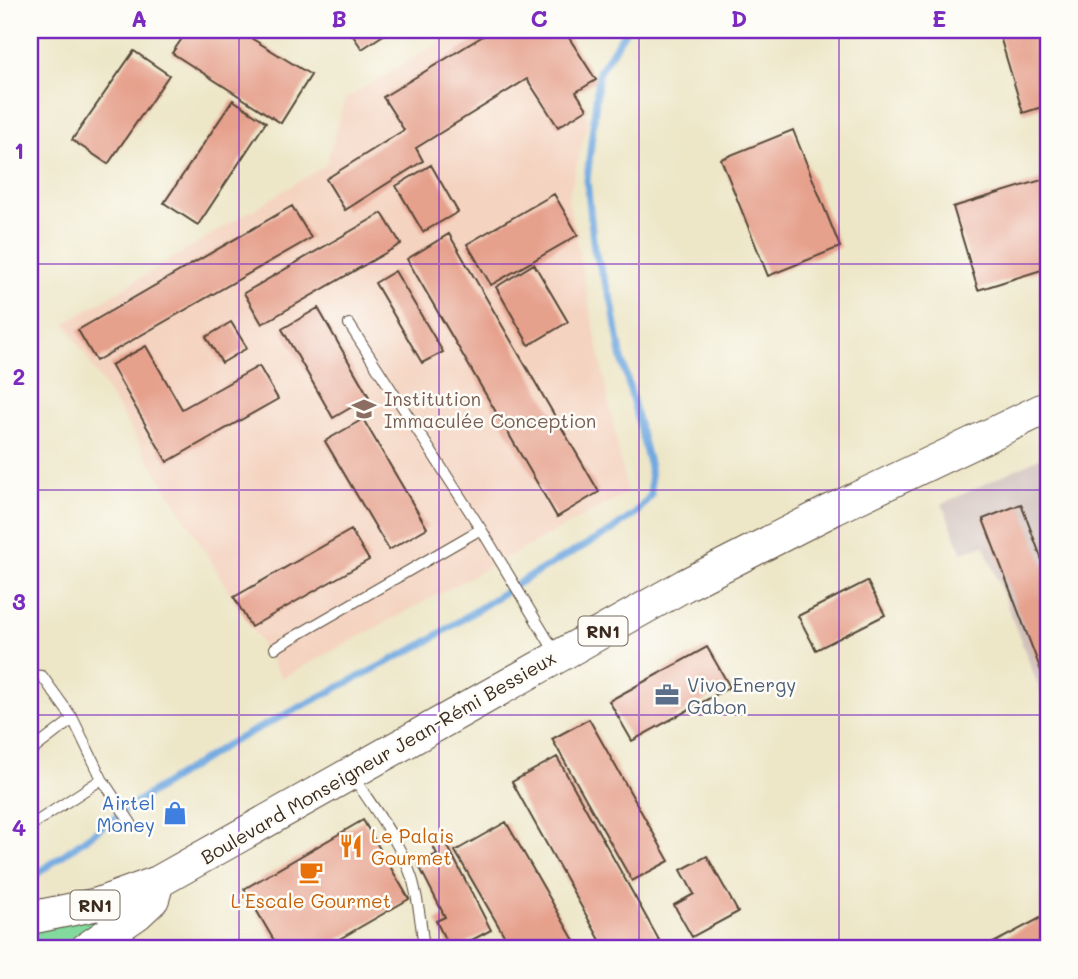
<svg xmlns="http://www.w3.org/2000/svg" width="1078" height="979" viewBox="0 0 1078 979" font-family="Mali,sans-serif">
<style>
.built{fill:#f4d3c0}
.industrial{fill:#d0c0bc}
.green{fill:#82da9f;stroke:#5e825e;stroke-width:2}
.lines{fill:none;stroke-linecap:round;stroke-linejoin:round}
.stream{stroke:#71a9e0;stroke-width:7}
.building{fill:#e6a18d}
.lane-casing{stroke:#564637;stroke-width:12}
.primary-casing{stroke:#564637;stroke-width:34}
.lane{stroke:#fff;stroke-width:10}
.primary{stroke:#fff;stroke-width:32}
.grid{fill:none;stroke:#7b2cbf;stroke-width:2;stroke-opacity:0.55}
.labels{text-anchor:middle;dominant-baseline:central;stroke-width:5;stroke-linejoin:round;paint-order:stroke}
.shield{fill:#fdfcf7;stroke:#75695f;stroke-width:2}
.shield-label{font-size:18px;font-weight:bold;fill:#3b2a1e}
.education-label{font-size:19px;fill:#785e54;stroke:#fdfcf7;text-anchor:start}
.service-label{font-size:19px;fill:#4e5e75;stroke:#fdfcf7;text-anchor:start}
.street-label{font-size:19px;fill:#3b2a1e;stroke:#fdfcf7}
.shop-label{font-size:19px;fill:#366cbe;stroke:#fdfcf7;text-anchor:end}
.food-label{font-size:19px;fill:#c56008;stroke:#fdfcf7;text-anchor:start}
.neatline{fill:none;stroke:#7b2cbf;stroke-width:2.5}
.grid-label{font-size:23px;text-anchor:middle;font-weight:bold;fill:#7b2cbf}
</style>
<rect width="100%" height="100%" fill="#fdfcf7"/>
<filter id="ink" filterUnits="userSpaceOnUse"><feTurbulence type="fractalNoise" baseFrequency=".0143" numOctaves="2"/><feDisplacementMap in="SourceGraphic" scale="14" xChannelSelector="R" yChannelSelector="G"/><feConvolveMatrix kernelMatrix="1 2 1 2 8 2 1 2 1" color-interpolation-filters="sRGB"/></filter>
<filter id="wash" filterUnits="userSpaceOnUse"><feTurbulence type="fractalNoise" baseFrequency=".00686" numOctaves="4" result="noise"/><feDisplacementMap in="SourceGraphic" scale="28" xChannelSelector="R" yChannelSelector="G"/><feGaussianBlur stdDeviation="1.57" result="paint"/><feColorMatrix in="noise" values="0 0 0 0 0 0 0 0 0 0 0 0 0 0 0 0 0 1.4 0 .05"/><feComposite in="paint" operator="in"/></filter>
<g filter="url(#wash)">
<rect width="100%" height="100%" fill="#ede6c7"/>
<path class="built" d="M460 30H562L588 122 568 198 627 493 282 678 66 323 326 165 345 99Z"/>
<path class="industrial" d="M1048 454V711L984 545 962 552 942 504Z"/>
<path class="green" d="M120 909 65 949H30V930Z"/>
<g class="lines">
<path class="stream" d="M30 879 135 803 228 744 425 643 530 576 611 531 636 513 651 495 650 467 621 355 612 302 594 249 587 180 599 72 626 30"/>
</g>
<g id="blocks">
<path class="building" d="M188 30H238L311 75 281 123 172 53Z
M349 30H391L362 49Z
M493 30H564L596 80 576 92 587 109 558 127 527 79 416 148 423 161 345 210 326 179 404 130 383 97Z
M998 30H1048V105L1023 113Z
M134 51 169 75 108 164 72 140Z
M233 100 266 122 198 225 164 203Z
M793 130 840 247 768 276 721 159Z
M431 165 458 212 423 232 396 186Z
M1048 178V268L978 290 953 207Z
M554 194 578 235 491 285 467 244Z
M292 206 311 238 96 361 78 330Z
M382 213 401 244 262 324 244 293Z
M449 234 599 492 557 517 407 259Z
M534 264 568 322 529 345 496 287Z
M395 271 443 352 422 363 375 283Z
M318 308 369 397 333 418 282 329Z
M231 322 247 348 222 363 206 337Z
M146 346 182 409 259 366 278 399 167 462 111 365Z
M363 419 427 528 389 550 325 441Z
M1021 504 1048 576V689L983 519Z
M351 530 369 560 251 627 234 597Z
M867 581 885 615 816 650 798 616Z
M707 647 730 687 632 741 609 701Z
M589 719 669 861 632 881 552 739Z
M557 757 664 949H605L512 782Z
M363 820 409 899 322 949H279L244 889Z
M506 822 579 949H512L455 851Z
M443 837 491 930 455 949H450L436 921 445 917 418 864 437 854 431 842Z
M707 856 738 912 692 937 674 905 694 894 681 870Z
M1048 914V949H982Z"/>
</g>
</g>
<g filter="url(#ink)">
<use href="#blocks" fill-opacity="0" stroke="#564637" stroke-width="2"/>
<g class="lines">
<g class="lane-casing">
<path id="lane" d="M349 324 481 529 555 652
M275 648 481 529
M30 675 42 676 73 719 102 779 131 823
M30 752 73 719
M354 778C374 809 400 842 412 878 419 901 421 925 424 949
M30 826 102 779"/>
</g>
<g class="primary-casing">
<path id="primary" d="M30 918 98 904 158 882 685 585 834 509 1048 407
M86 949 137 914 153 899 158 882"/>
</g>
<use href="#lane" class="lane"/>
<use href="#primary" class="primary"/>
</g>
</g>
<path class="grid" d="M239 30V949M439 30V949M639 30V949M839 30V949M30 264H1048M30 490H1048M30 715H1048"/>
<defs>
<g id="school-bare" transform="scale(1.89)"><path d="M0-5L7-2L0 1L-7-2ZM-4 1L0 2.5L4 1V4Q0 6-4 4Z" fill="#8d6e63" stroke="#fdfcf7" stroke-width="2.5" paint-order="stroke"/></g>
<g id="office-bare" transform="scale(1.89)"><path d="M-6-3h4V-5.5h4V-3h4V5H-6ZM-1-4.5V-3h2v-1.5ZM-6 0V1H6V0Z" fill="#5c6f8a" stroke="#fdfcf7" stroke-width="2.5" paint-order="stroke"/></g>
<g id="shop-bare" transform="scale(1.89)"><path d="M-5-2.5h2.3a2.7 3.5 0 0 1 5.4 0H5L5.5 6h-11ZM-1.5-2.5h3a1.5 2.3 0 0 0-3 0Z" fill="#3f7fe0" stroke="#fdfcf7" stroke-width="2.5" paint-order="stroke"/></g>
<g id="restaurant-bare" transform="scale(1.89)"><path d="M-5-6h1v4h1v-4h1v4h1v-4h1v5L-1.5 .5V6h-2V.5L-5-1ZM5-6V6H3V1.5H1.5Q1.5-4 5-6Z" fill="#e8710a" stroke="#fdfcf7" stroke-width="2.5" paint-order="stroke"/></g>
<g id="cafe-bare" transform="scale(1.89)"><path d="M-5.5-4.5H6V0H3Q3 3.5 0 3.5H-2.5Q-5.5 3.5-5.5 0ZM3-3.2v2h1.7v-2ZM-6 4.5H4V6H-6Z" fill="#e8710a" stroke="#fdfcf7" stroke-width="2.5" paint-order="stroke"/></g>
</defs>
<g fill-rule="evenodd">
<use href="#school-bare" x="364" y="409"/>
<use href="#office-bare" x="667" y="695"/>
<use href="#shop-bare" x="175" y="813"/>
<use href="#restaurant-bare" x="351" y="846"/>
<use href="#cafe-bare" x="311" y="872"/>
</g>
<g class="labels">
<g class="shield">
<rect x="578.5" y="616.5" width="49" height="29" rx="5"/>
<rect x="70.5" y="890.5" width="49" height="29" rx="5"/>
</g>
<g class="shield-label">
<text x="603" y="631">RN1</text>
<text x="95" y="905">RN1</text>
</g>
<g class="education-label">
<text x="384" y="398">Institution<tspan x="384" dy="22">Immaculée Conception</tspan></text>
</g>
<g class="service-label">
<text x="687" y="684">Vivo Energy<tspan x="687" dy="22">Gabon</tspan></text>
</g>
<g class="street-label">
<text transform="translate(378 757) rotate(-30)">Boulevard Monseigneur Jean-Rémi Bessieux</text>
</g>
<g class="shop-label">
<text x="155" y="802">Airtel<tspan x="155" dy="22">Money</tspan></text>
</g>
<g class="food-label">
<text x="371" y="835">Le Palais<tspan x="371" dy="22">Gourmet</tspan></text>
<text x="311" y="900" text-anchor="middle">L'Escale Gourmet</text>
</g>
</g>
<rect width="1078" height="979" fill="none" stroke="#fdfcf7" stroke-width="77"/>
<rect x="38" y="38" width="1002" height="902" class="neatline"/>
<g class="grid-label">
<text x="139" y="27">A</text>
<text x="339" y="27">B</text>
<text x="539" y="27">C</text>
<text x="739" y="27">D</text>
<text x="939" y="27">E</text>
<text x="19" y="159">1</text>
<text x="19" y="385">2</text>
<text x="19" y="610">3</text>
<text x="19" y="836">4</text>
</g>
</svg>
